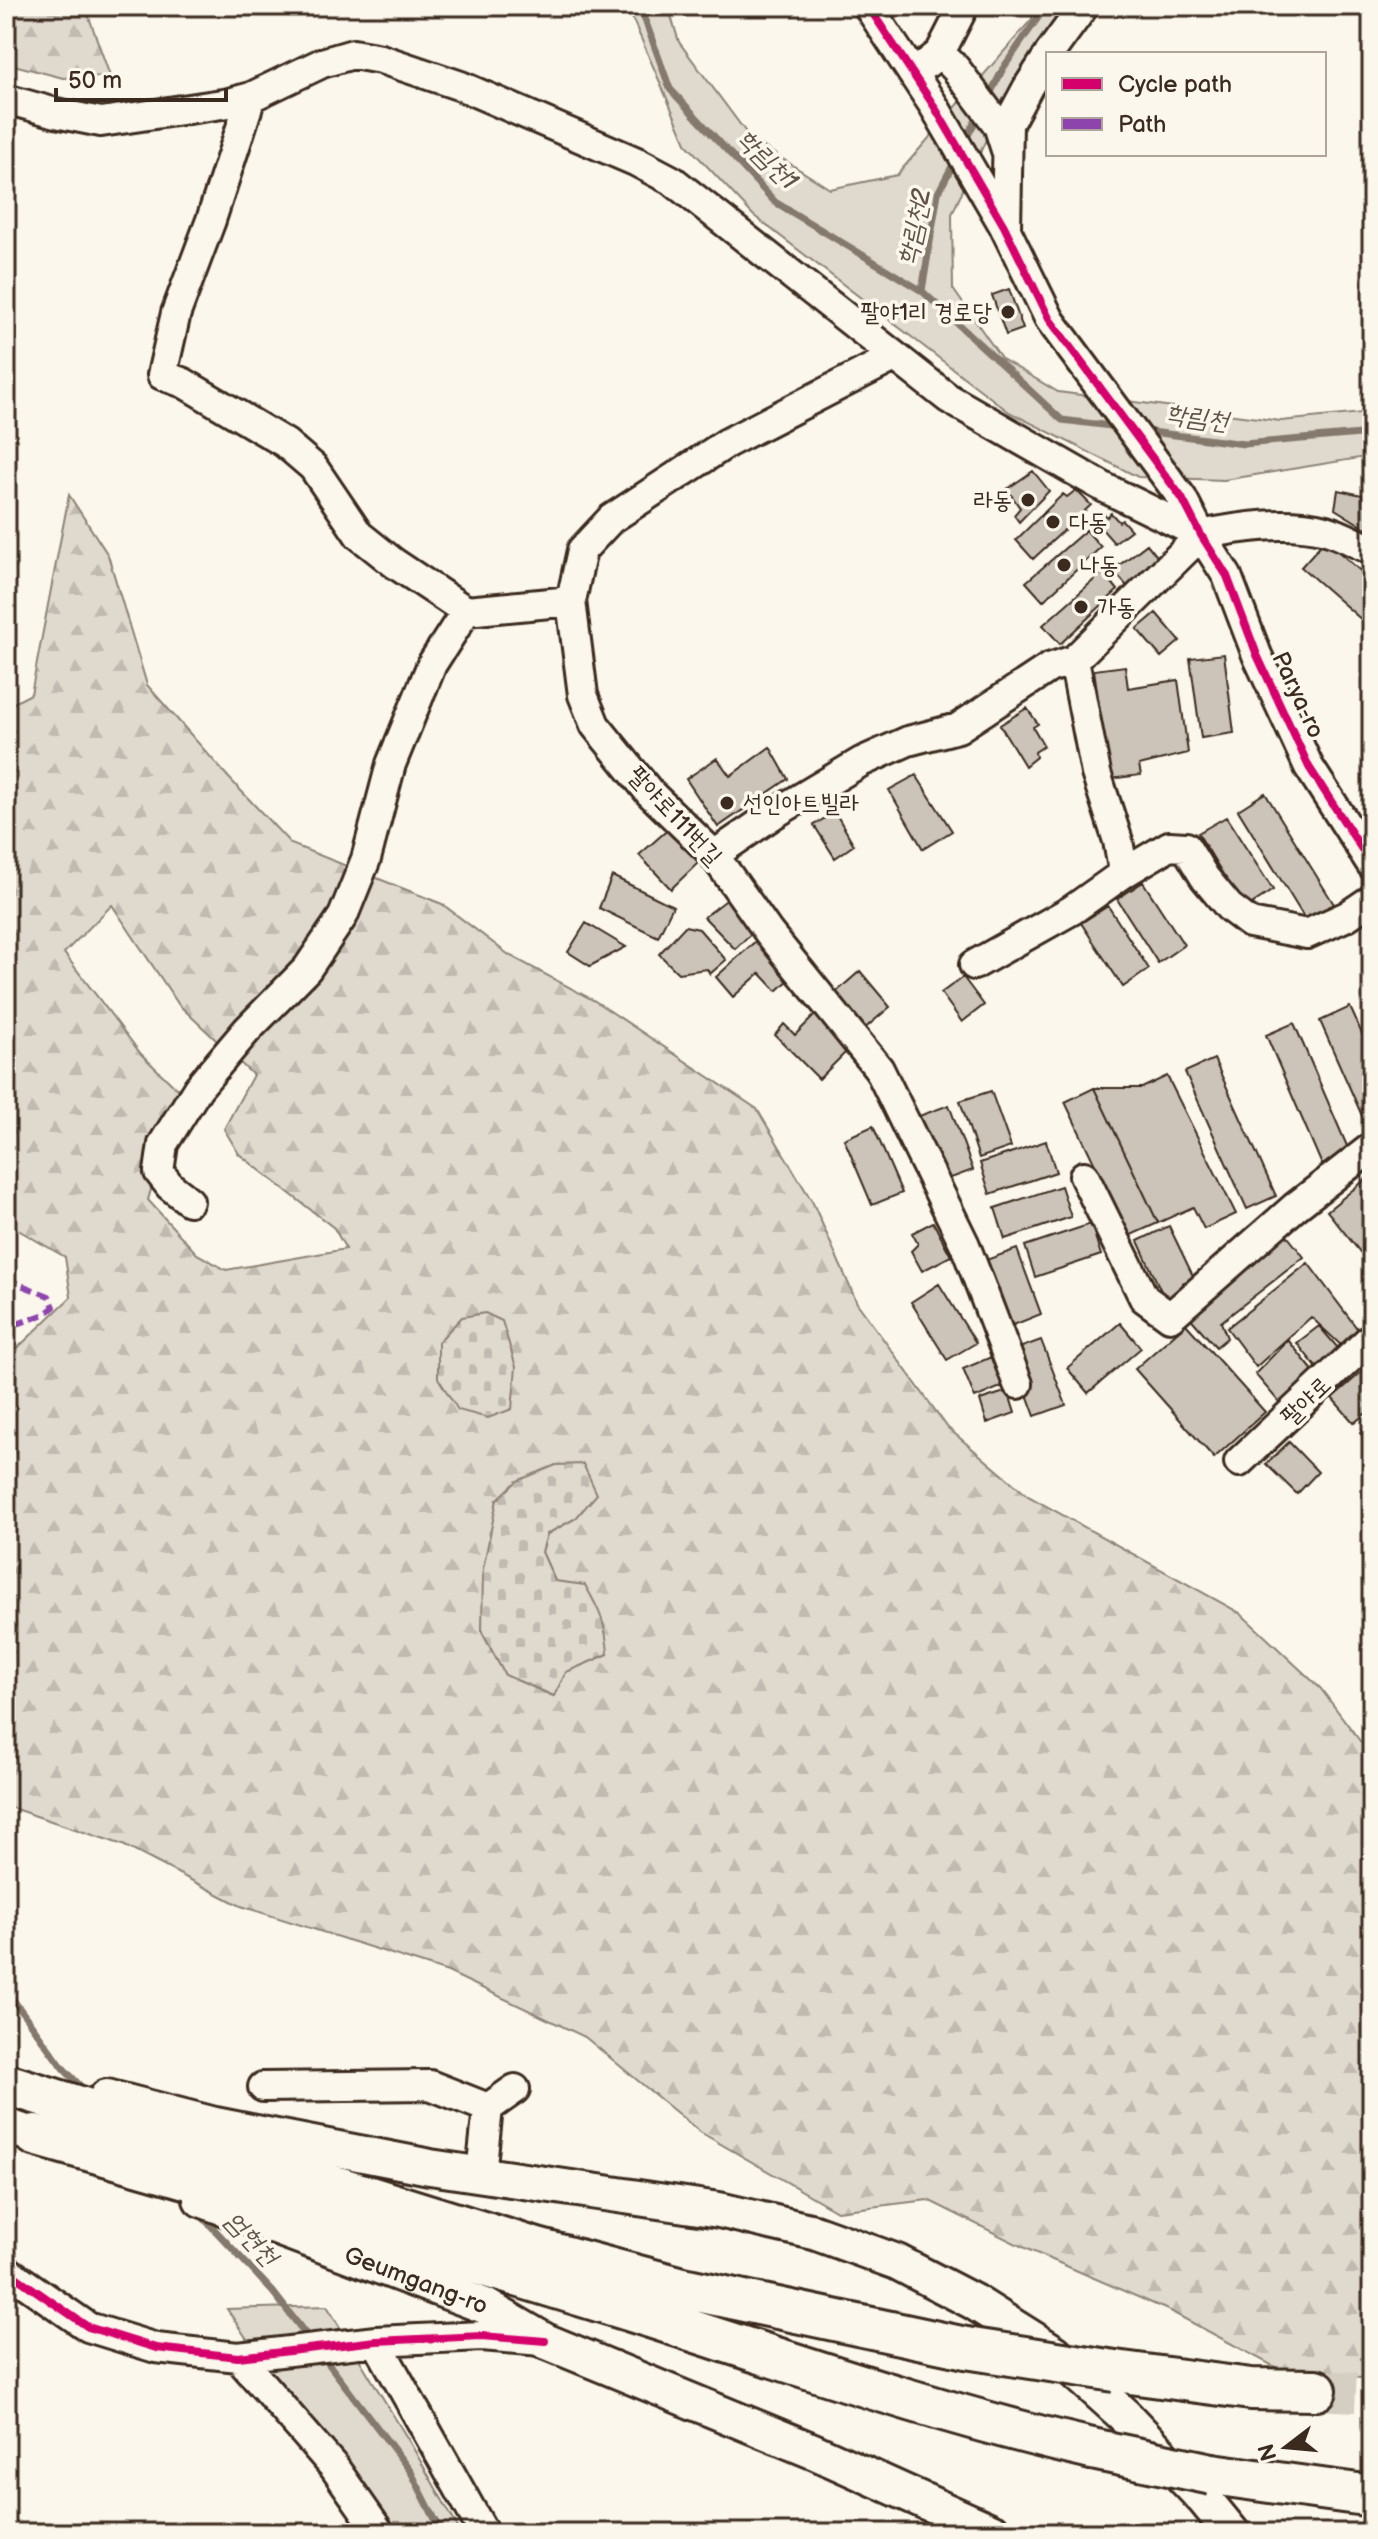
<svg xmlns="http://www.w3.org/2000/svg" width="1378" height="2539" viewBox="0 0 1378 2539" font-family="'Balsamiq Sans','Poor Story',sans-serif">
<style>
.green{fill:#dfd9ce;stroke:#8d8276;stroke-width:2}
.forest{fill:url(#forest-firs);stroke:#8d8276;stroke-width:2;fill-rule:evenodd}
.cemetery{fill:url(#cemetery-stones);stroke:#8d8276;stroke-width:2}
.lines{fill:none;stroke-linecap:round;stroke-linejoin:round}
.stream{stroke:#85796d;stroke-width:7}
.building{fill:#ccc4b9;stroke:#3b2a1e;stroke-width:2}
.highway-tunnel{stroke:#d5cec3;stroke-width:40;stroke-dasharray:40 20;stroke-linecap:butt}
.minor-casing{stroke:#3b2a1e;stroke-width:34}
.major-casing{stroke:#3b2a1e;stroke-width:40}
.highway-casing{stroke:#3b2a1e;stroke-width:46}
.minor{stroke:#fbf7ec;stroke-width:28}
.major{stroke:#fbf7ec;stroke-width:34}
.highway{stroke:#fbf7ec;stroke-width:40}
.highway-bridge-casing{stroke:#3b2a1e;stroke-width:46;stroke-linecap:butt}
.highway-bridge{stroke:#fbf7ec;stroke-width:40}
.quiet{stroke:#8e44ad;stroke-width:6;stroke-dasharray:12 6;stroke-linecap:butt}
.cycleway-casing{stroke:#fbf7ec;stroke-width:13}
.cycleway{stroke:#d6006c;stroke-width:8}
.poi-dot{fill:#3b2a1e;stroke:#fbf7ec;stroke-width:3}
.labels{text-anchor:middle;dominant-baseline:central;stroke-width:7;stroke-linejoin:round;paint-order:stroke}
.poi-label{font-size:24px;fill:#3b2a1e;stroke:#fbf7ec;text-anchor:start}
.street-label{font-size:24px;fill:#3b2a1e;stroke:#fbf7ec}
.water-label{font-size:26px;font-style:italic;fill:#605246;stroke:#fbf7ec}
</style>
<defs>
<pattern id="forest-firs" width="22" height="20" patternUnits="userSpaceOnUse" patternTransform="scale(2)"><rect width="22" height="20" fill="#dfd9ce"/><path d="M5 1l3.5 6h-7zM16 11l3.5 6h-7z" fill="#c0bab0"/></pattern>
<pattern id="cemetery-stones" width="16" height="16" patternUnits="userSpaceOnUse" patternTransform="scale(2)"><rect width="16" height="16" fill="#dfd9ce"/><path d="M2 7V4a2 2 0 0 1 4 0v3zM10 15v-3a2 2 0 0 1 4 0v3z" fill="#c0bab0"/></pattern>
</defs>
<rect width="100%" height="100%" fill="#fbf7ec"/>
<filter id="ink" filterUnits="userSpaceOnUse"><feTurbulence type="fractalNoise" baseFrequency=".0125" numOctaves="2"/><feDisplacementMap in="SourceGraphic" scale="16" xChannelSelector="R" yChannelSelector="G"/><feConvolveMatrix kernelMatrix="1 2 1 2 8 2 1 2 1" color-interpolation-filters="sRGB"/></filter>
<g filter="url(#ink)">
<path class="green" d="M627 6H668L679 42 751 139 830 189 897 175 1032 19 1033 6H1066L1011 85 952 214 953 289 1002 359 1058 392 1281 421 1372 412V456L1224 480 1138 477 1009 412 753 215 687 145Z
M327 2306 412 2446 461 2533H394L359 2485 284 2395 227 2309Z"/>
<path class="forest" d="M6 6H85L110 76 63 78 6 63Z
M69 495 108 555 147 685 229 778 291 844 442 904 509 955 595 1001 757 1109 813 1203 857 1303 948 1428 1028 1496 1240 1613 1321 1689 1372 1757V2378L1294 2377 1170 2311 1027 2249 928 2200 837 2211 700 2132 585 2037 448 1972 241 1906 123 1845 6 1806V1359L71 1297 65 1257 6 1223V707L31 694ZM112 905 179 1005 253 1075 224 1129 239 1154 334 1228 346 1249 226 1270 197 1254 148 1200 179 1091 141 1054 64 953ZM556 1465 576 1518 547 1534 542 1552 555 1581 608 1654 566 1672 553 1696 505 1675 482 1632 497 1500 518 1481Z"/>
<path class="cemetery" d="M485 1313 502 1321 516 1367 512 1409 488 1418 458 1410 438 1378V1342L462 1317Z
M583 1464 597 1494 576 1518 547 1534 542 1552 555 1581 585 1585C600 1611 606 1624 608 1654L566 1672 554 1696 505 1675 482 1632 483 1569 497 1500 517 1481 556 1465Z"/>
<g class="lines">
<path class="stream" d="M640 6 670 89 775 202 922 291 1062 420 1119 427
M988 98 1004 67 1046 6
M963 144 980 113
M922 291 938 193 956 159
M1144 431 1244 444 1372 433
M6 1990 63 2068 86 2092
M198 2212 273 2292 311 2341
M321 2354 411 2472 442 2533"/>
</g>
<path class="building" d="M1009 289 1023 329 1006 335 992 295Z
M1033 471 1049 491 1019 522 1014 515 1020 508 1007 489Z
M1076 490 1091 505 1033 559 1016 540 1063 494 1067 497Z
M1338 490 1372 497V528L1364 527 1335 509Z
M1103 513 1107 517 1111 513 1119 522 1122 520 1131 530 1114 543 1094 520Z
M1086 530 1101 547 1043 601 1026 582Z
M1325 540 1372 581V610L1363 621 1301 567Z
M1147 544 1165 566 1131 591 1113 570Z
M1103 572 1118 590 1060 644 1043 625Z
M1156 613 1180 641 1161 657 1137 629Z
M1224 654 1234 733 1201 738 1190 658Z
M1125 666 1128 688 1178 680 1188 753 1139 765 1141 775 1110 779 1094 670Z
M1027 708 1038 724 1033 727 1044 746 1035 752 1036 757 1025 766 1000 725Z
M770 747 788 779 718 827 686 779 717 758 730 776Z
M916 775 952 831 923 849 889 790Z
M1265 793 1337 909 1308 924 1238 810Z
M835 812 854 845 835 858 814 825Z
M1226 817 1273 890 1244 909 1198 833Z
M672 826 699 862 671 889 639 855Z
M612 876 673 906 658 937 599 908Z
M1143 882 1184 945 1158 963 1117 899Z
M729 898 756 929 735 949 704 917Z
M1108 906 1149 969 1123 987 1081 923Z
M586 923 626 947 590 966 568 952Z
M685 926 699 929 726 960 710 974 707 969 678 973 659 954Z
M759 938 793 976 777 991 760 973 733 997 716 977Z
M860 971 890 1007 863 1030 835 993Z
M963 977 984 1005 962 1022 941 993Z
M1350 1007 1372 1056V1124L1367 1127 1320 1021Z
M817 1013 851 1047 819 1079 775 1035 784 1024 795 1035Z
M1294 1023 1350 1153 1322 1165 1266 1035Z
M1214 1059 1276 1196 1247 1209 1185 1072Z
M1167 1076 1236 1214 1204 1229 1193 1207 1158 1223 1094 1088H1142Z
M1094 1088 1158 1223 1129 1236 1065 1102Z
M991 1091 1011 1147 979 1158 960 1101Z
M949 1105 973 1170 943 1181 919 1116Z
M873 1126 902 1193 872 1205 844 1139Z
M1046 1141 1056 1172 990 1194 980 1163Z
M1372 1174V1267L1327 1211Z
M1061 1186 1071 1217 1005 1239 995 1208Z
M933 1222 951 1256 922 1271 911 1251 918 1244 912 1233Z
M1091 1224 1101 1255 1035 1277 1025 1246Z
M1169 1226 1194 1278 1182 1283 1186 1292 1166 1302 1138 1241Z
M1285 1233 1304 1257 1221 1322 1227 1338 1216 1347 1187 1314Z
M1017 1249 1041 1314 1011 1326 986 1260Z
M1308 1263 1362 1335 1346 1350 1311 1317 1256 1367 1227 1328Z
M939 1284 976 1343 947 1360 911 1302Z
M1120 1323 1141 1348 1088 1393 1067 1368Z
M1186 1324 1265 1412 1214 1458 1135 1369Z
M1319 1326 1344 1355 1321 1373 1297 1343Z
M1041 1340 1066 1405 1035 1416 1011 1351Z
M1288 1340 1319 1378 1285 1409 1255 1374Z
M991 1357 1003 1386 975 1398 963 1369Z
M1372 1363V1408L1354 1423 1332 1398Z
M1008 1391 1015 1413 987 1423 980 1400Z
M1372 1422V1445L1360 1433Z
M1289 1442 1318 1472 1297 1494 1266 1464Z"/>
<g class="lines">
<path class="highway-tunnel" d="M1316 2390 1372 2393"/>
<g class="minor-casing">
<path id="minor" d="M868 6 934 106 1004 226 1050 320 1182 498 1201 535 1227 576 1257 655 1309 767 1372 865
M940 53 956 69 998 125 1006 150
M1049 54 1084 6
M926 64 940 53 964 6
M251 97 211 220 176 313 162 375 184 383 285 443 313 467 359 535 394 563 466 611 571 601
M6 99 56 113 101 122 229 103 251 97 322 63 353 54 381 59 461 86 637 162 673 181 948 398 1105 488 1201 535
M1006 228 1008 124 1028 87 1048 56
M894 357 727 443 611 519 582 550 571 601 583 695 595 725 650 793 714 855 769 933 879 1069 965 1245 1018 1384
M1201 535C1240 527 1285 520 1326 530 1341 534 1357 544 1372 550
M714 855 774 814 861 762 908 741 958 728 1049 668 1074 660 1201 535
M1124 873 1169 846 1186 847 1205 878 1229 907 1250 923 1307 934 1347 916 1372 899
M974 965 1072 910 1124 873 1118 841 1096 773 1074 660
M1084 1176 1144 1298 1170 1317 1295 1207 1372 1147
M189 1201 170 1186 159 1172 163 1144 198 1088 247 1030 307 969 343 916 366 859 391 764 432 664 466 611
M1239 1462 1372 1337
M263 2087 430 2085 488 2108 481 2174
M488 2108 515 2089
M6 2270 88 2327 156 2348 238 2357 376 2341 482 2336 542 2341
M376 2341 484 2533
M238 2357 334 2467 380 2533"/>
</g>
<g class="major-casing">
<g id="major">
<path d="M107 2097 215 2125 430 2167 719 2210 814 2232 897 2262 974 2302 1055 2353 1125 2416 1205 2500 1232 2533"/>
<path d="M6 2126 59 2144"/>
<path id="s1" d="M201 2199 485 2306 545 2341 813 2451 995 2533"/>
</g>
</g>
<g class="highway-casing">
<path id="highway" d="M6 2084 537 2249 683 2288 966 2348
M35 2135C234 2191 431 2249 628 2310 782 2359 935 2413 1092 2449
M1115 2371 1251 2389 1316 2390
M1212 2474 1372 2496"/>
</g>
<use href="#minor" class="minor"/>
<use href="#major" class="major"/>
<use href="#highway" class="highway"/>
<g class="highway-bridge-casing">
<path id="highway-bridge" d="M966 2348 1115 2371
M1092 2449 1212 2474"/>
</g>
<use href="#highway-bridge" class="highway-bridge"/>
<path class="quiet" d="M6 1279 49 1296 54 1307 45 1314 6 1328"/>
<g class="cycleway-casing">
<path id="cycleway" d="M868 6 934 106 1004 226 1050 320 1182 498 1201 535 1227 576 1257 655 1309 767 1372 865
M6 2270 88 2327 156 2348 238 2357 376 2341 482 2336 545 2341"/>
</g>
<use href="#cycleway" class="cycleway"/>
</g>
</g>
<g class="poi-dot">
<circle cx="1008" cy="312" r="8"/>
<circle cx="1028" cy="500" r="8"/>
<circle cx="1053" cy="522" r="8"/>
<circle cx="1064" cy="565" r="8"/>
<circle cx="1081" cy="607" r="8"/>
<circle cx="727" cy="803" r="8"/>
</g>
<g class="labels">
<g class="poi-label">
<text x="992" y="312" text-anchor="end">팔야1리 경로당</text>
<text x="1012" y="500" text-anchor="end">라동</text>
<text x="1069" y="522">다동</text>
<text x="1080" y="565">나동</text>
<text x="1097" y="607">가동</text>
<text x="743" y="803">선인아트빌라</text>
</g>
<g class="street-label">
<text transform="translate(1298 695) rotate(65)">Parya-ro</text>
<text transform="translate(675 816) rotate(47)">팔야로111번길</text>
<text transform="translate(1306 1401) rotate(-44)">팔야로</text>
<text stroke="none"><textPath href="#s1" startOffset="230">Geumgang-ro</textPath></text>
</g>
<g class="water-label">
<text transform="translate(767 160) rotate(45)">학림천1</text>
<text transform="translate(915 227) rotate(-78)">학림천2</text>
<text transform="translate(1197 418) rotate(8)">학림천</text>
<text transform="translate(251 2239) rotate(47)">엄현천</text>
</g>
</g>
<rect width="1378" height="2539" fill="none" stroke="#fbf7ec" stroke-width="32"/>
<rect x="16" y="16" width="1346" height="2507" fill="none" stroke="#3b2a1e" stroke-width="3" filter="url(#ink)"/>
<rect x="1046" y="52" width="280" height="104" fill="#fbf7ec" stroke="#aea59a" stroke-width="2"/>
<rect x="1062" y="78" width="40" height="12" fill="#d6006c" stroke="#aea59a" stroke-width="2"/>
<text x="1118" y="92" font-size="24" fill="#3b2a1e">Cycle path</text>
<rect x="1062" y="118" width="40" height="12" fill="#8e44ad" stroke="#aea59a" stroke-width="2"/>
<text x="1118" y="132" font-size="24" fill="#3b2a1e">Path</text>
<g transform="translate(1286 2447) rotate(254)" stroke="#fbf7ec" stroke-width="6" paint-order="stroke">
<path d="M0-6L14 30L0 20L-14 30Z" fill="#3b2a1e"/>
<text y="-12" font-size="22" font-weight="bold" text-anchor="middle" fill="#3b2a1e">N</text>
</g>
<path d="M56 88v12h170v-12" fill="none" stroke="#3b2a1e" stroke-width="4"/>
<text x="68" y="88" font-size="24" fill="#3b2a1e" stroke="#fbf7ec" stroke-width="6" paint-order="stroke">50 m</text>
</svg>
